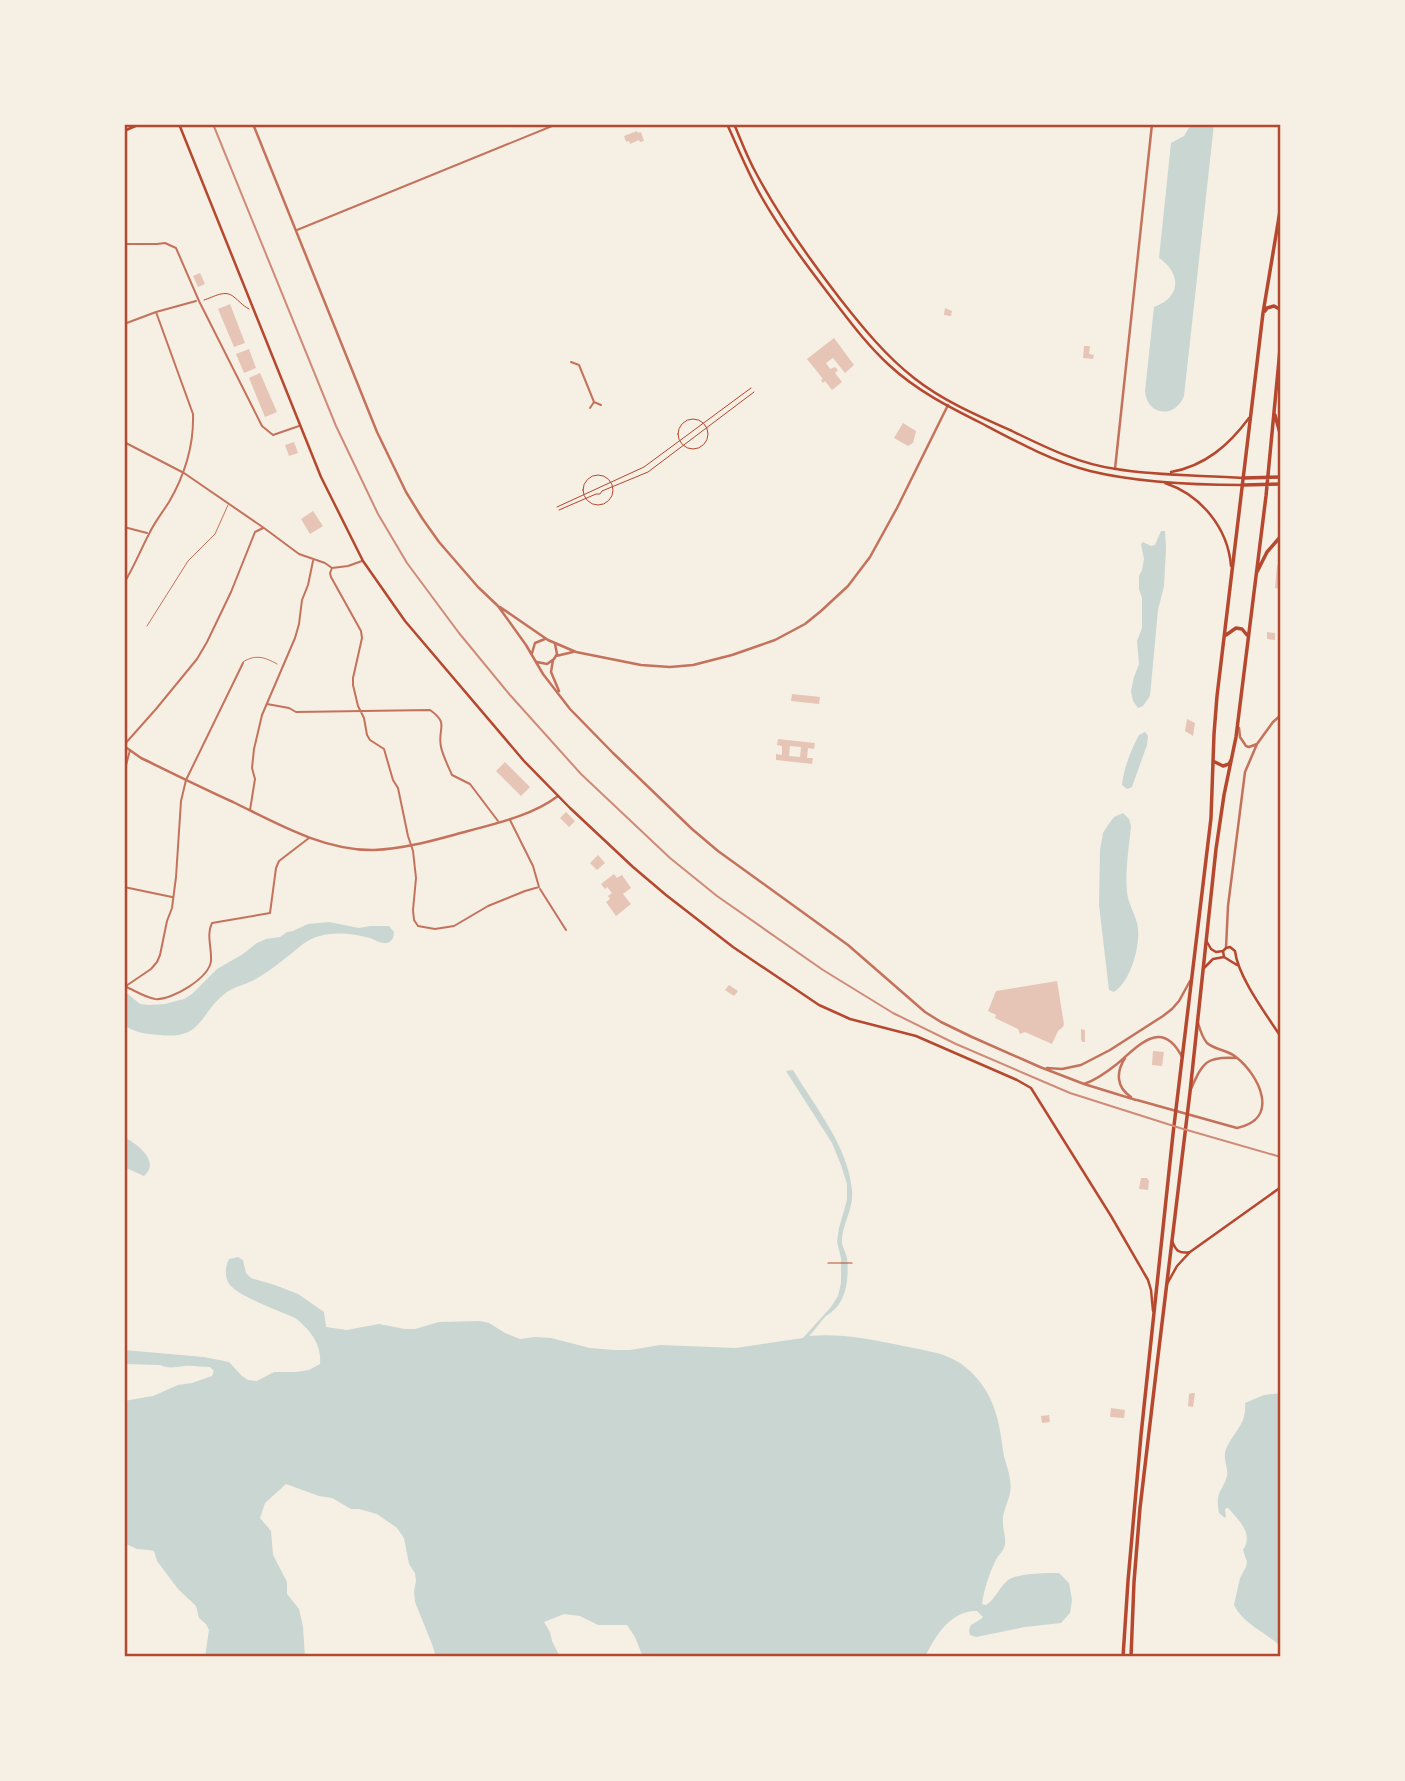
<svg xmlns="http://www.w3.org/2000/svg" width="1405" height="1781" viewBox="0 0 1405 1781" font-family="Barlow,sans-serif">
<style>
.water{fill:#c9d6d2}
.building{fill:#e6c5b7;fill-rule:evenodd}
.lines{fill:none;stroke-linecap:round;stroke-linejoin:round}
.path{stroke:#b5482f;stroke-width:1}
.service{stroke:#c5725c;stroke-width:1}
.pedestrian{stroke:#c5725c;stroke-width:2}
.minor{stroke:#c5725c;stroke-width:2}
.tertiary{stroke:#c5725c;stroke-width:2.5}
.secondary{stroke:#b5482f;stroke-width:2.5}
.primary{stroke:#b5482f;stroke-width:3.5}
.tram{stroke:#cf8b77;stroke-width:2}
.neatline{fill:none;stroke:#b5482f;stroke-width:2.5}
</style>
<rect width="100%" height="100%" fill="#f6efe4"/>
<path class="water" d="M1191 124H1214L1184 396C1175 419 1147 416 1145 391L1154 307C1182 297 1181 273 1159 258L1171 143 1184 136Z
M1161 531H1165L1166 549 1164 586 1158 610 1150 696 1143 706 1138 708 1133 701 1131 691 1134 677 1139 664 1137 641 1142 628V598L1139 589V576L1142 570 1144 559 1141 544 1143 542 1151 546 1155 545Z
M1145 732 1148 736 1147 745 1132 787 1127 789 1122 785C1124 767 1131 750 1139 735Z
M1123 813 1129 819 1131 826C1129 847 1125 870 1127 892 1128 903 1134 912 1137 923 1142 942 1131 982 1114 992L1109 990 1099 905 1100 850 1103 833 1108 825 1114 817Z
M329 922 359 928 370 926H389L394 932 393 938C390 942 390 943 384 943 379 943 374 939 370 938 349 932 321 930 303 944 288 956 273 969 256 979 247 984 236 986 227 992 199 1012 204 1040 160 1035 147 1034 135 1033 124 1025V991L140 1004 149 1005 165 1004 184 999 192 994 217 969 243 954 257 943 266 939 280 937 287 932 293 931 308 924Z
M793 1070C815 1107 848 1146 852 1190 854 1210 841 1225 842 1243 843 1248 846 1253 847 1258 849 1275 847 1297 835 1309 832 1312 829 1314 826 1316 820 1322 815 1330 809 1336 838 1333 870 1339 899 1345 920 1350 941 1351 960 1363 991 1385 999 1415 1003 1451 1005 1464 1013 1479 1010 1493 1008 1503 1002 1512 1003 1523 1003 1531 1006 1537 1005 1544 1004 1551 1000 1553 997 1558 990 1571 984 1589 982 1604L986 1605C995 1600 999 1587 1008 1580 1019 1573 1045 1573 1059 1573L1069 1583 1072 1600 1070 1613 1061 1623 1025 1627 976 1637 970 1635 969 1630 971 1625 981 1619 983 1617 977 1611C951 1610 935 1636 925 1657H643L635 1637 627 1625H598L580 1616 564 1614 544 1622 550 1632 552 1641 560 1657H436L432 1644 415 1602 414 1591 416 1581 415 1573 409 1564 404 1538 397 1528 377 1514 359 1509H351L332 1498 319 1496 286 1484 265 1503 260 1518 271 1531 273 1555 287 1582V1594L299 1609 303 1627 305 1657H205L209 1630 206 1624 199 1618 196 1606 178 1589 157 1561 154 1551 149 1550 137 1549 124 1543V1401L153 1396 178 1385 192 1383 212 1376 214 1371 210 1367C201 1367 192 1365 184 1366 175 1367 169 1369 160 1365L124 1364V1350L204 1357 229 1362 242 1376 248 1380 257 1381 274 1372H296L309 1370 320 1364C322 1345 310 1329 295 1318 280 1311 240 1297 230 1285 224 1277 225 1267 229 1259L238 1257 243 1260 246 1273 251 1278 275 1285 298 1294 324 1312 326 1327 347 1330 379 1324 405 1329H415L439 1322 480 1321 489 1323 505 1333 520 1339 535 1337 551 1338 590 1348 613 1350H630L660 1345 736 1348 803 1338 831 1307 838 1296 841 1283V1258L837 1242 839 1228 847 1200V1184L841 1165 832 1143 786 1071Z
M124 1137C137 1144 161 1161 144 1176L124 1167Z
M1281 1393V1647C1266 1632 1244 1625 1234 1605L1240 1578 1246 1567 1247 1562 1243 1550C1254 1534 1239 1520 1228 1508H1226L1225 1510 1226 1516 1225 1518 1219 1513C1215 1491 1222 1493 1227 1476 1229 1467 1222 1460 1226 1449 1234 1431 1247 1424 1245 1403L1264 1395Z"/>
<path class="building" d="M637 131 638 133 641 132 644 141 640 142 639 140 630 144 629 141 626 142 624 136Z
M200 273 205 284 198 287 193 276Z
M230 304 245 343 234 347 218 309Z
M945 308 952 311 951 316 944 315Z
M834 338 854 365 845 373 833 358 826 363 830 369 835 367 838 370 835 373 842 382 832 390 825 381 823 383 821 380 823 379 807 359Z
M1084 346H1090L1089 354 1094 355 1093 359 1083 358Z
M249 349 256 368 244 373 236 354Z
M260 373 277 412 265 417 249 378Z
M903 423 916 431 913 443 908 446 894 438Z
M294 442 298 453 289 456 285 445Z
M313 511 323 526 310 534 301 519Z
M1281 561V589L1275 588 1277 565Z
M1267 632 1275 633V640L1267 639Z
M792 694 820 697 819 704 791 701Z
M1187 719 1195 723 1193 736 1185 731Z
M778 739 815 743 814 749 808 748 807 758H813L812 764 776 760V754L782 755V746L777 745ZM790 746 801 747 800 757 789 756Z
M505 762 530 787 521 796 496 771Z
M566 812 575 821 569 827 560 818Z
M598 855 605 863 597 870 590 863Z
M614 874 617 878 622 875 631 888 623 894 631 904 616 916 606 902 610 899 608 896 612 893 607 887 605 889 601 884Z
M1057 981 1064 1024 1063 1027 1058 1031 1052 1044 1025 1032 1020 1034 1018 1029 995 1018 996 1015 988 1011 996 991Z
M729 985 738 991 734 996 725 990Z
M1081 1029 1085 1030V1042H1082L1081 1039Z
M1153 1051 1164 1052 1162 1066 1152 1065Z
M1141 1178H1147L1149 1181 1148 1190 1139 1189Z
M1192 1393H1195L1193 1407 1188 1406 1189 1394Z
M1111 1408 1125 1410 1124 1418 1110 1417Z
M1049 1415 1050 1422 1042 1423 1041 1416Z"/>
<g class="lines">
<path class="path" d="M204 300C214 297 225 289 234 297 239 301 242 305 249 309
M678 434a15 15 0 1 1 30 0a15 15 0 1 1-30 0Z
M583 490a15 15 0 1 1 30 0a15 15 0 1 1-30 0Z
M557 507 644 467 751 388
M559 510 596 494H600L602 491 648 472 754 392
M828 1263H852"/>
<path class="service" d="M147 626 188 561 215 534 228 505
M243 662C255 654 265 657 277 664"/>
<path class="pedestrian" d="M571 362 579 365 594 402
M590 408 594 402 601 405"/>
<path class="minor" d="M297 230 557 124
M124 244H157L165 243 176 248 199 301 262 426 273 435 299 426
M124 324 156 312 196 301
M124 442 184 473 264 528 299 554 325 563 332 568 348 566 362 561
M124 527 147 533
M332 568 330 573 331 577 361 631 362 638 353 678V685L358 706 364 718 367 735 370 740 384 749 393 780 398 788 408 836 413 851 416 878 413 910 414 920 418 926 435 929 454 926 488 906 525 891 539 887 533 866 510 820
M124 583C134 567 140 551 149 534 154 523 162 513 169 502 184 476 194 445 193 414L156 312
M267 704 289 708 296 712 430 710C450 724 437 728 441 747 443 756 448 766 452 775L470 784 498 821
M124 745 156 709 197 659 207 642 231 592 255 532 263 528
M124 773 130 750
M250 810 255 779 252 768 254 749 262 715 295 638 299 624 302 600 308 585 313 561
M124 887 172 897
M540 889 566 930
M124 986C134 990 144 997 155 999 171 1001 209 978 211 961 212 948 206 935 212 923L270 913 276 868 279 861 309 838
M126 986 151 969 157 962 160 955 167 921 172 908 176 877 181 801 186 780 243 663"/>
<path class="tertiary" d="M253 124 377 432 406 492 422 518 439 542 478 587 498 606 526 645 543 674 570 709 613 753 692 829 718 851 848 945 925 1012 941 1022 972 1037 1040 1067 1084 1084 1136 1100
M1115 469 1152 124
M500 607 548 640 576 652 641 665 670 667 693 665 732 655 775 640 805 624 821 611 848 586 870 557 897 508 948 405
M532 653 535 643 545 639
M556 656 573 652
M553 660 551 672 559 691
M537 662 547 664 554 659 557 654 555 644
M1239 728 1240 737 1246 746 1249 747 1257 744
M124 746 141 758C172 773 202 788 233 802 276 823 324 851 374 850 406 849 438 839 468 831 498 823 533 815 558 796
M1226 948 1228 906 1245 772 1257 744 1273 722 1281 715
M1125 1058C1116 1072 1116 1087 1131 1097
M1047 1068 1062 1069 1081 1065 1110 1050 1163 1016 1172 1009 1179 1001 1190 981
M1084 1084C1096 1080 1107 1072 1117 1064 1139 1045 1162 1018 1182 1057
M1191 1089C1203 1062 1206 1056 1237 1058
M1137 1100 1237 1128C1281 1119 1259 1075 1236 1057 1228 1050 1215 1050 1207 1043 1202 1037 1200 1030 1198 1023"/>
<path class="secondary" d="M179 124 321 477 363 561 405 621 524 761 570 808 633 867 666 895 733 947 819 1005 850 1019 916 1036 1017 1080 1031 1088 1111 1216 1148 1280 1151 1290 1153 1311
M727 124C738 148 748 173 761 196 782 233 808 267 834 301 851 323 868 346 889 365 917 391 949 407 983 424 1017 442 1052 461 1090 471 1139 483 1193 485 1243 485
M734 124C741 140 747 157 756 173 780 218 810 260 841 300 863 328 886 356 914 378 943 401 978 416 1012 431 1045 447 1079 464 1116 469 1158 476 1201 475 1243 478
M124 131 140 124
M1171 472C1205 466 1229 445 1249 418
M1165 483C1201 495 1228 528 1231 566
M1207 942 1211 949 1216 952 1223 951
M1237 965 1224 957 1223 951 1226 948 1230 947 1235 951C1238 977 1266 1014 1281 1037
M1204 968 1213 959 1224 957
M1172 1241C1176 1251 1179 1254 1190 1252
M1167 1284 1177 1266 1190 1252 1281 1187"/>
<path class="primary" d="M1265 311 1267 308 1274 306 1281 310
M1275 415 1281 437
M1243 478 1281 477
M1243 485 1281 484
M1257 572 1267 552 1281 536
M1226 635 1236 628 1242 629 1247 635
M1215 762 1223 766 1229 764 1231 760
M1123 1657 1128 1581 1141 1435 1173 1134 1211 818 1214 734 1217 696 1263 313 1281 205
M1131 1657 1134 1582 1140 1508 1156 1373 1190 1092 1216 849 1224 795 1236 737 1266 496 1281 339"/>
<path class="tram" d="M213 124 336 426 378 514 407 563 459 633 510 695 581 774 670 858 717 896 823 970 893 1013 956 1044 1070 1093 1180 1128 1281 1157"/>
</g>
<rect width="1405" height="1781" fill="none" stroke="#f6efe4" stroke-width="252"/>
<rect x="126" y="126" width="1153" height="1529" class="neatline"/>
</svg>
